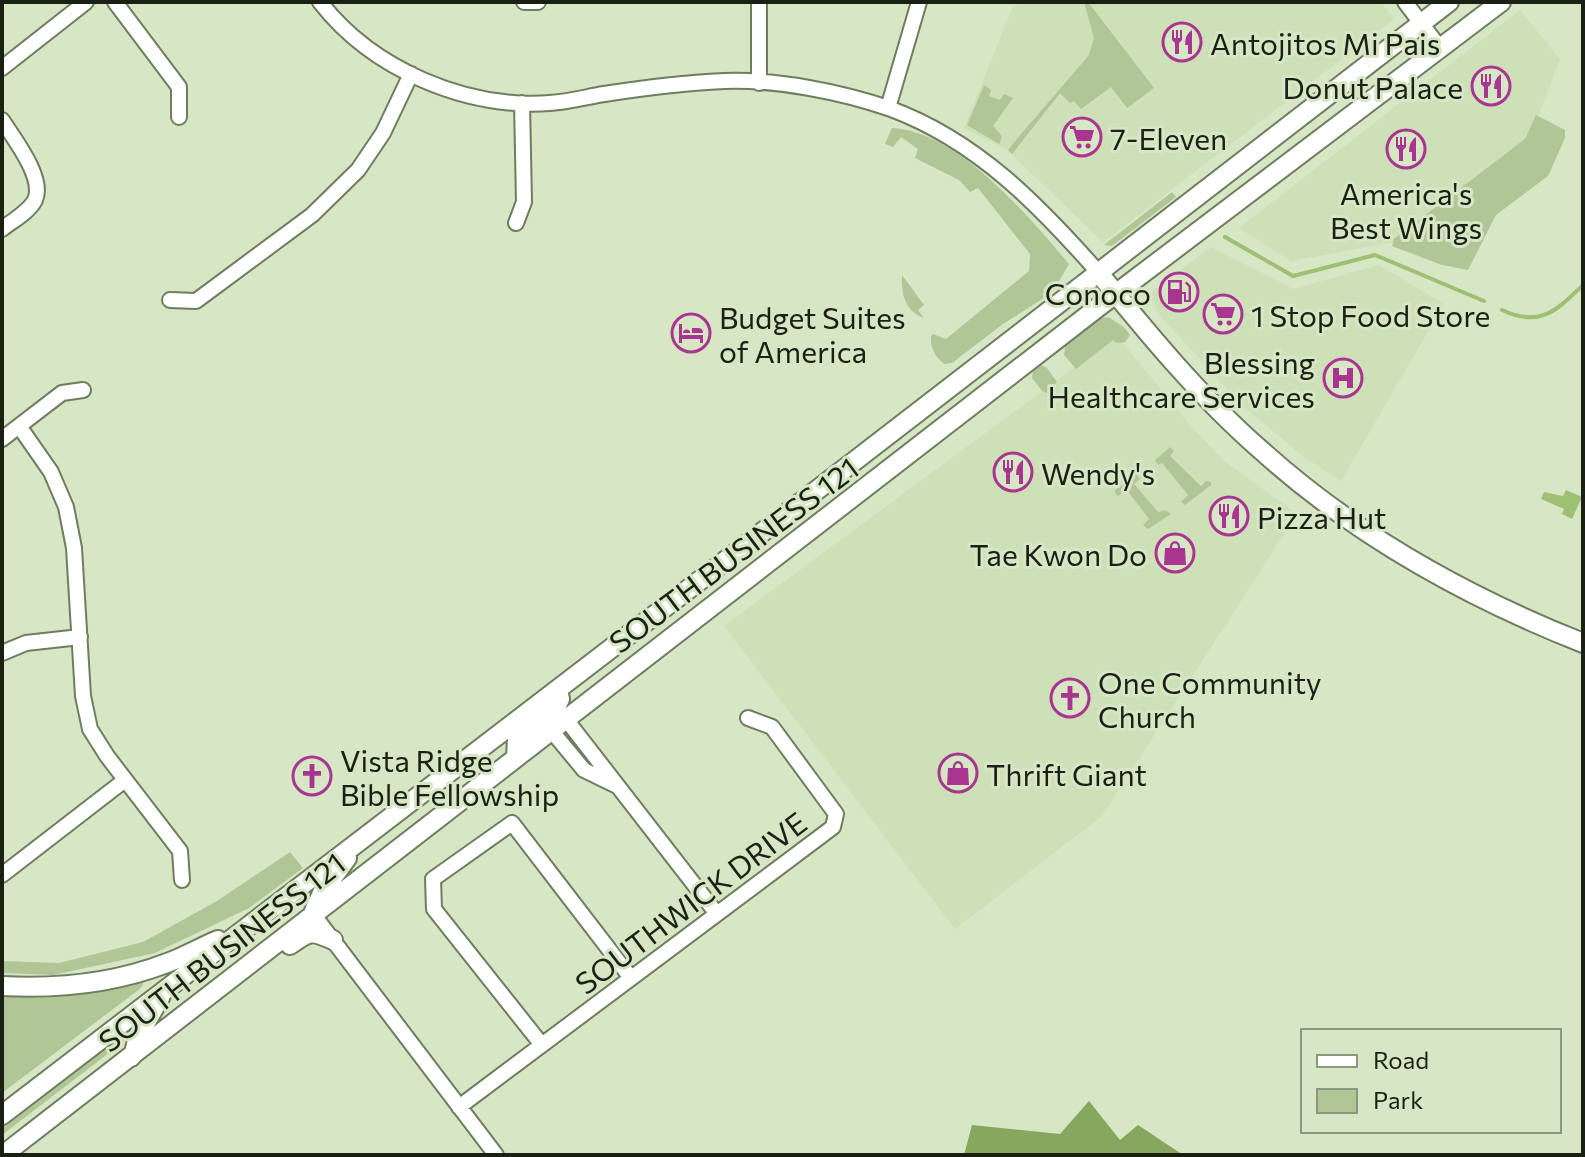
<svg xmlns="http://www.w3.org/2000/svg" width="1585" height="1157" viewBox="0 0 1585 1157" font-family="Commissioner,sans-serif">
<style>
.built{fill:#cde0b7}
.green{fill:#b1c697}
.forest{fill:#87a65e}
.water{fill:#9fbf75}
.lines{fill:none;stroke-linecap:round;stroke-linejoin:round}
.stream{stroke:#9fbf75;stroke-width:4}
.minor-casing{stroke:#6f7d5f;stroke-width:18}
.major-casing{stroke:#6f7d5f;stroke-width:22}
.minor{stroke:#fff;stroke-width:14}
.major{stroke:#fff;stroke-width:18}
.labels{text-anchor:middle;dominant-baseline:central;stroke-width:6;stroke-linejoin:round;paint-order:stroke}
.poi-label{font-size:30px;fill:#1a2014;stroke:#d7e6c5;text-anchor:start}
.street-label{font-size:30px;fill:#1a2014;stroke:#d7e6c5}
</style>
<rect width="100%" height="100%" fill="#d7e6c5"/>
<path class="built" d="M1021 2H1381L1394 19 1103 242 1007 150 964 128 1012 9Z
M1520 10 1560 59 1530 138 1394 242 1291 261 1239 228Z
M1211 247 1293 289 1379 265 1444 304 1341 481 1304 457 1242 405 1161 317 1149 294Z
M1117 336 1192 427 1223 460 1297 514 1102 816 955 929 724 626Z"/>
<path class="green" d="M1084 2H1088L1154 88 1127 108 1111 87 1081 109 1074 101 1070 103 1060 93 1012 154 1008 150 1016 140 1089 55 1094 38Z
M984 85 991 90 989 96 1000 100 1004 94 1013 98 993 126 1002 136 999 144 967 125Z
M1536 115 1565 130V138L1548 176 1496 215 1468 270 1442 265 1392 246 1394 239 1525 139Z
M892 128C958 131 1029 217 1069 264L1052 293 1003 324 952 363 944 364C935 356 930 348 931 336L933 334 946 339 1029 271 1030 254 978 188 970 192 959 180 915 158 918 149 901 137 893 147 885 144Z
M1172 192 1176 197 1112 246 1104 245Z
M902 275 924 305 918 310 924 318C905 311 901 294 902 275Z
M1108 317 1124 327 1130 335 1125 342 1117 343 1113 340 1076 369 1064 355 1065 346 1099 319Z
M1041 365 1047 368 1057 382 1047 393 1043 392 1032 378 1033 371Z
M1170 447 1174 451 1170 456 1201 486 1206 481 1211 482V485L1185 505 1181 502 1188 495 1162 463 1158 465 1155 460Z
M1136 474 1140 479 1134 484 1158 512 1165 510 1171 514 1148 529 1143 525 1149 519 1127 490 1118 496 1114 491Z
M290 852 303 868 249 908 155 953 53 975 2 973V961L59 963 143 942 217 901Z
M147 974 141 988 2 1093V994Z
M123 1033 127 1039 2 1135V1126Z"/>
<path class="forest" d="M1089 1101 1120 1140 1138 1125 1183 1155H964L972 1125 1060 1134Z"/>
<path class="water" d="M1566 490 1582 497 1572 519 1562 514 1564 509 1541 499 1544 492 1563 496Z"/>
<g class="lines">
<path class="stream" d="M1225 237 1293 276 1375 255 1484 301
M1502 310C1540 328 1556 311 1583 285"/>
<g class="minor-casing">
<path id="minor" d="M115 2 179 87V117
M320 2C372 69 465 109 550 103 568 102 586 97 604 94 643 88 684 83 724 81 776 79 842 92 891 109 977 141 1039 205 1098 272
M524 2H538
M759 2V83
M1405 2 1440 48
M2 68 86 2
M888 108 919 2
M2 120C14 139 45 178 35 200 29 212 12 221 2 229
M516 223 524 202 522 103
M170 300 196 301 312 215 358 170 383 133 411 74
M19 426 51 472 66 507 74 548 83 696 90 729 107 756 180 851 182 880
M2 439 62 393 83 390
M2 653 26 643 80 637
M565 718 717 914
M550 729 584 770 617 786
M2 875 125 780
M313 914 496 1155
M542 1045 434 909 433 879 512 823 631 978
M459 1107 833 827 836 814 772 727 748 718"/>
</g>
<g class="major-casing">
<path id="major" d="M1098 272C1149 335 1201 398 1262 451 1355 535 1467 597 1583 643
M516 757 517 738 558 703 560 699 558 691
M314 911 323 891 347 858
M290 945C309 931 311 930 333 940
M2 986C57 989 115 983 167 963 184 957 201 947 218 940
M131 1057 134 1053 138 1036 160 998
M2 1115 703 578 1449 2
M3 1155 1101 305 1501 2"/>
</g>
<use href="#minor" class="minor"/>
<use href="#major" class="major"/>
</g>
<defs>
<g id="restaurant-ring" transform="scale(2)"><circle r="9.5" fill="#d7e6c5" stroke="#a93590" stroke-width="1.5"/><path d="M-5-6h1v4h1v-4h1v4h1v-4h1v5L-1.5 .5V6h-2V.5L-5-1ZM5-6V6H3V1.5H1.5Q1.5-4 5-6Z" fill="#a93590"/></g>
<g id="supermarket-ring" transform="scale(2)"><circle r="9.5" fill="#d7e6c5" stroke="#a93590" stroke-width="1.5"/><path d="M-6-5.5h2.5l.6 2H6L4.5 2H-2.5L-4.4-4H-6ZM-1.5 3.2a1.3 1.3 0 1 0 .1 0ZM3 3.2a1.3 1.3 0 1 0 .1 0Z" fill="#a93590"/></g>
<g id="fuel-ring" transform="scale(2)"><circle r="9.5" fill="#d7e6c5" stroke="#a93590" stroke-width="1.5"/><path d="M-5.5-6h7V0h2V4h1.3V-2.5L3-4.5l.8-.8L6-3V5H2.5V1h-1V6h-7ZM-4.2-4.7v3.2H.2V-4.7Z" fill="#a93590"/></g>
<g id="hotel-ring" transform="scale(2)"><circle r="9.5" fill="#d7e6c5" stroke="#a93590" stroke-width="1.5"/><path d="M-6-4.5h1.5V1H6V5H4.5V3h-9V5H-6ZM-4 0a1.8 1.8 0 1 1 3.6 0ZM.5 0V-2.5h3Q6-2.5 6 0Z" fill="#a93590"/></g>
<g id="hospital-ring" transform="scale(2)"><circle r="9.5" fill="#d7e6c5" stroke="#a93590" stroke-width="1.5"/><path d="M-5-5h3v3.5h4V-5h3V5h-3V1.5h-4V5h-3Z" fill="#a93590"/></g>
<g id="shop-ring" transform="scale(2)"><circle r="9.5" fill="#d7e6c5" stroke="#a93590" stroke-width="1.5"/><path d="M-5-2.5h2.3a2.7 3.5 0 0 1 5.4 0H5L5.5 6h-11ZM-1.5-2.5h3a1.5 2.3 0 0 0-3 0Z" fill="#a93590"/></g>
<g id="church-ring" transform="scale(2)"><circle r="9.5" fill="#d7e6c5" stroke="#a93590" stroke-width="1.5"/><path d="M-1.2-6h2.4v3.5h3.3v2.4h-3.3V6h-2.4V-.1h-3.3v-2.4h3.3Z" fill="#a93590"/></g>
</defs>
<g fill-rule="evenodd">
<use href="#restaurant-ring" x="1182" y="42"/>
<use href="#restaurant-ring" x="1491" y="86"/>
<use href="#supermarket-ring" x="1082" y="137"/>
<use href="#restaurant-ring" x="1406" y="149"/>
<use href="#fuel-ring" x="1179" y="292"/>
<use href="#supermarket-ring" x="1223" y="314"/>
<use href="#hotel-ring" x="691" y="333"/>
<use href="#hospital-ring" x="1343" y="378"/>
<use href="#restaurant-ring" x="1013" y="472"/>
<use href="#restaurant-ring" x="1229" y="516"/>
<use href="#shop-ring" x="1175" y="553"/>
<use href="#church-ring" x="1070" y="698"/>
<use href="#shop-ring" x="958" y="773"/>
<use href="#church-ring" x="312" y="776"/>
</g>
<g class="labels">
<g class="poi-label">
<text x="1210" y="42">Antojitos Mi Pais</text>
<text x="1463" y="86" text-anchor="end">Donut Palace</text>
<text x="1110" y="137">7-Eleven</text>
<text x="1406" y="192" text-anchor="middle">America's<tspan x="1406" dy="34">Best Wings</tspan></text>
<text x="1151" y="292" text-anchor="end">Conoco</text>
<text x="1251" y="314">1 Stop Food Store</text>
<text x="719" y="316">Budget Suites<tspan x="719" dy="34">of America</tspan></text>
<text x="1315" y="361" text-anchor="end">Blessing<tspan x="1315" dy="34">Healthcare Services</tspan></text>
<text x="1041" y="472">Wendy's</text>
<text x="1257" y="516">Pizza Hut</text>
<text x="1147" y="553" text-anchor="end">Tae Kwon Do</text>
<text x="1098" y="681">One Community<tspan x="1098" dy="34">Church</tspan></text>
<text x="340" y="759">Vista Ridge<tspan x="340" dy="34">Bible Fellowship</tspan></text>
<text x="986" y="773">Thrift Giant</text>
</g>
<g class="street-label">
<text transform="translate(733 554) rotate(-37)">SOUTH BUSINESS 121</text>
<text transform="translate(690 902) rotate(-37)">SOUTHWICK DRIVE</text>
<text transform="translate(221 951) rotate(-38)">SOUTH BUSINESS 121</text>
</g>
</g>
<rect width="1585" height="1157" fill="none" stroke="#1a2014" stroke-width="8"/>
<rect x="1301" y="1029" width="260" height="104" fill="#d7e6c5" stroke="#8b977e" stroke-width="2"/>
<rect x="1317" y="1055" width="40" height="12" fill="#ffffff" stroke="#8b977e" stroke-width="2"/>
<text x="1373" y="1069" font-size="24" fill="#1a2014">Road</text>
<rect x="1317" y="1089" width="40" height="24" fill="#b1c697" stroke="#8b977e" stroke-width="2"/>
<text x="1373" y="1109" font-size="24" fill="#1a2014">Park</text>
</svg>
